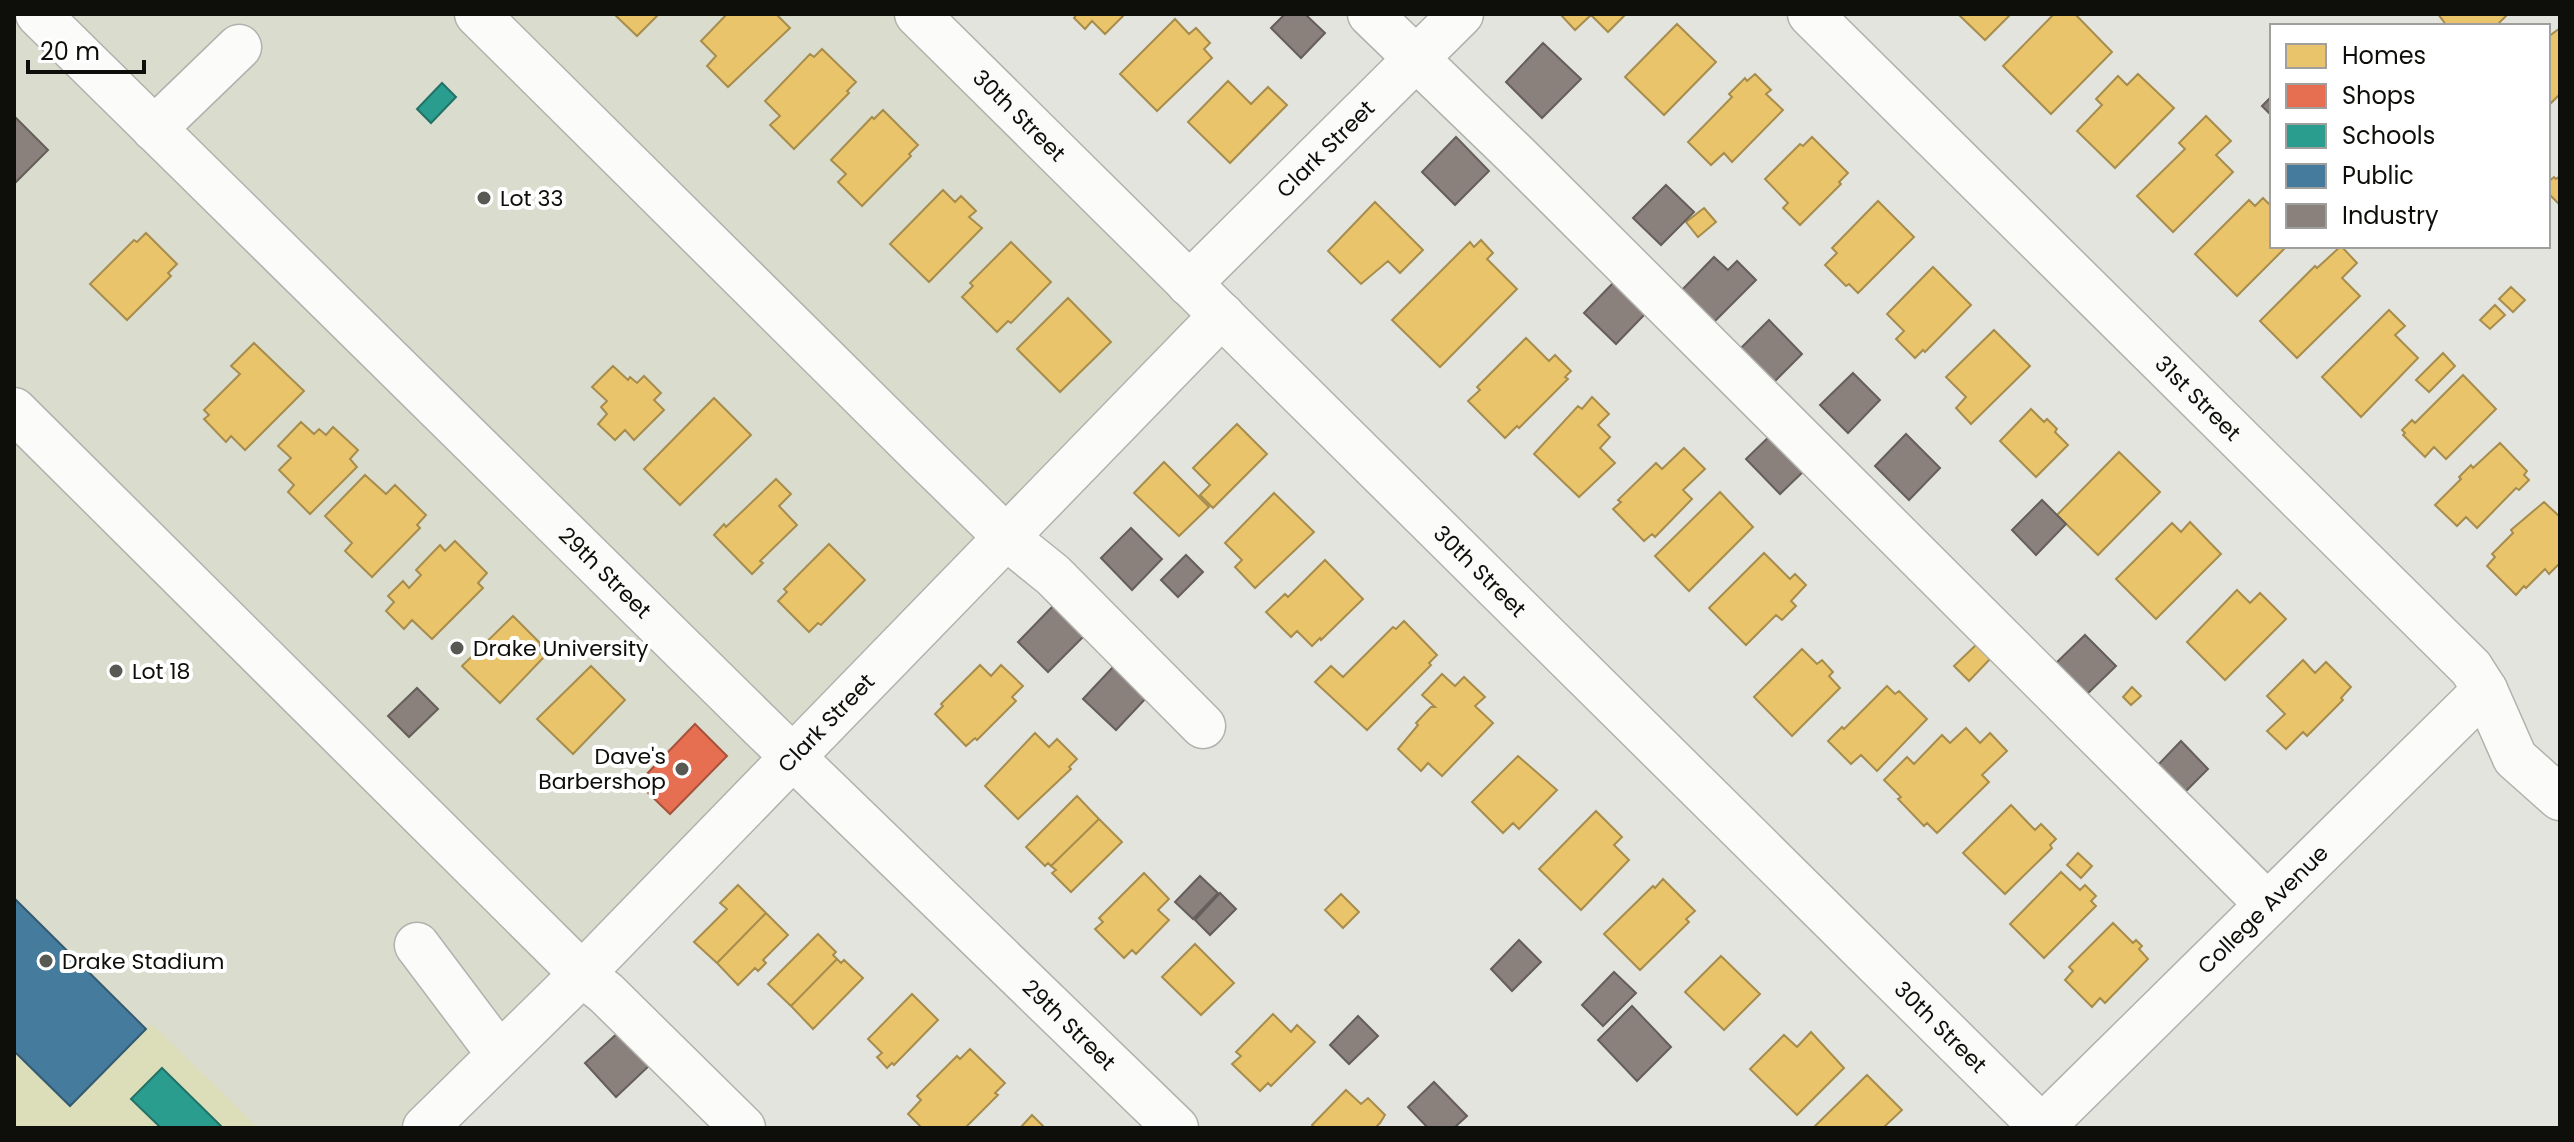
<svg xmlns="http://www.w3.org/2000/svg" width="2574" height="1142" viewBox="0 0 2574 1142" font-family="Poppins,sans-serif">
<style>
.built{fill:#dadccd}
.green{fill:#dbdeb8}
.homes{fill:#e9c46a;stroke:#a78d4d;stroke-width:2}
.shops{fill:#e76f51;stroke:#a6523c;stroke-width:2}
.schools{fill:#2a9d8f;stroke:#227267;stroke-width:2}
.public{fill:#457b9d;stroke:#345a71;stroke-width:2}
.industry{fill:#8a817c;stroke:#655e5a;stroke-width:2}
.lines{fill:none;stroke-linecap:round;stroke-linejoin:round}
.minor-casing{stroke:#b1b1ad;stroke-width:47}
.minor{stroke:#fbfbfa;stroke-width:44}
.poi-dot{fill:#595954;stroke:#fff;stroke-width:3}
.labels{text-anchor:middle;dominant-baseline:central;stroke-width:8;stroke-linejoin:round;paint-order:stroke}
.street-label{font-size:22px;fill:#0e0e0a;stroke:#fff}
.poi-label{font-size:22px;fill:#0e0e0a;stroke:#fff;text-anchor:start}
</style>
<rect width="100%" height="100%" fill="#e3e4dd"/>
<path class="built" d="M14 14H917L1222 315 425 1128H14Z"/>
<path class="green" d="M14 898 146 1029 152 1024 258 1128H14Z"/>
<path class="homes" d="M614 14H659L637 36Z
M727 14H776L790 28 728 87 707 66 716 56 701 41Z
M1077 14H1125L1105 34 1092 21 1085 29 1074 18Z
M1560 14H1626L1608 32 1591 15 1575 30Z
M1958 14H2011L1985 40Z
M2054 14H2075L2112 52 2051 114 2003 66Z
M2438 14H2508L2496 26H2447Z
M1175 19 1189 34 1196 28 1210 43 1204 49 1212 58 1157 111 1120 74Z
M1677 24 1716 62 1664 115 1625 77Z
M2560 28V94L2548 106V37Z
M822 49 856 82 847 91 849 93 794 149 770 125 780 116 765 101 810 54 814 57Z
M1755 74 1771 90 1766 94 1783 110 1732 162 1724 153 1711 165 1688 142 1732 97 1729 94 1745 78 1747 81Z
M2138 74 2174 108 2115 168 2077 131 2102 105 2096 99 2118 76 2127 85Z
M1228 81 1251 104 1268 87 1287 105 1230 163 1188 122Z
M883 110 918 145 909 154 911 156 862 206 838 182 846 174 831 160 872 117 874 119Z
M2206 116 2231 141 2216 155 2233 172 2173 232 2137 196 2185 149 2179 143Z
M1812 137 1848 173 1839 182 1841 184 1800 225 1783 208 1788 203 1765 179 1800 144 1803 146Z
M2560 176V205L2548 193V182L2554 177 2556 179Z
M943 190 955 202 961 196 976 211 969 217 982 228 929 282 890 244Z
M2263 198 2272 207V246H2287L2237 296 2195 254 2249 200 2255 206Z
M1878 201 1914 237 1858 293 1849 284 1846 286 1825 265 1837 253 1832 248Z
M1375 202 1423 250 1400 273 1388 261 1361 284 1328 251Z
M1704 208 1716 222 1698 237 1686 222Z
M146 233 177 264 168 273 171 276 127 320 90 284 134 240 137 242Z
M1481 240 1493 253 1487 259 1517 289 1440 367 1392 320 1470 242 1474 247Z
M1011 242 1051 282 1011 323 1008 321 997 332 962 297 973 286 970 283Z
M2341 246 2357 263 2342 278 2360 296 2297 358 2260 321 2315 266 2317 268Z
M1933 267 1971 305 1925 352 1923 350 1915 358 1896 339 1904 331 1887 314Z
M2511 287 2525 300 2513 312 2499 299Z
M1068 298 1111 342 1060 392 1017 349Z
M2495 305 2505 315 2490 329 2480 320Z
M2389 310 2405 326 2395 335 2418 358 2361 417 2322 377Z
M1994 330 2030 366 1971 424 1956 408 1966 397 1946 377Z
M1526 338 1549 361 1555 355 1571 371 1565 377 1568 379 1519 428 1517 426 1505 438 1468 401 1480 390 1477 387Z
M254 343 304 391 245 450 231 436 226 442 204 419 209 415 204 410 240 374 231 366Z
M2443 353 2455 366 2429 392 2416 380Z
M613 366 628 380 630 377 637 383 644 376 661 393 654 400 664 410 634 440 625 430 615 440 598 424 607 414 601 407 607 401 592 387Z
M2463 375 2496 409 2446 459 2434 447 2425 457 2403 435 2405 433 2402 430 2412 420 2415 423Z
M1592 397 1609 414 1598 425 1610 437 1600 448 1615 463 1579 497 1534 454 1578 406 1582 409Z
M714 398 751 435 680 505 644 469Z
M2031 409 2044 422 2047 419 2057 429 2055 432 2068 445 2036 477 2000 441Z
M301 422 314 434 319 429 326 435 333 427 358 450 350 459 357 467 310 514 288 492 294 485 279 470 291 458 278 446Z
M1237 424 1267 454 1213 508 1200 495 1210 485 1193 468Z
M2500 443 2527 471 2524 475 2529 480 2519 490 2516 488 2477 528 2466 517 2457 526 2435 505 2461 479 2459 477 2471 465 2473 468Z
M1684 448 1705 469 1683 490 1692 499 1655 537 1652 534 1644 541 1613 509 1621 502 1618 500 1656 463 1662 469Z
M2119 452 2160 492 2098 555 2057 515Z
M1164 462 1209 507 1179 536 1134 493Z
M365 475 386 494 395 485 426 515 417 525 420 528 372 577 345 551 352 543 325 516Z
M776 479 791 494 779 506 797 525 760 561 763 563 752 574 714 535 724 524 726 527Z
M1720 492 1753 527 1689 591 1655 556Z
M1274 493 1314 532 1255 588 1235 567 1242 560 1225 543Z
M2544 502 2560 517V563L2549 574 2545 569 2526 588 2524 586 2516 595 2487 566 2495 557 2492 554 2513 533 2511 530Z
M2190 522 2221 554 2156 619 2116 579 2172 523 2181 532Z
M455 541 487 573 478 583 483 588 432 639 412 620 404 629 386 611 394 602 388 596 403 581 409 588 421 575 416 570 440 545 445 551Z
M829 544 865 580 821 625 818 623 809 632 778 601 787 592 784 589Z
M1764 553 1790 579 1795 574 1806 585 1791 601 1796 606 1782 620 1776 615 1746 645 1709 608Z
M1325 560 1363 599 1321 640 1320 638 1312 646 1297 631 1291 637 1266 612 1285 594 1288 597Z
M2237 590 2250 603 2260 593 2286 619 2225 680 2187 642Z
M513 616 541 644 536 649 544 657 500 703 462 666Z
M1404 621 1437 655 1429 663 1431 665 1367 730 1315 682 1331 666 1343 677 1393 627 1396 629Z
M1977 644 1991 658 1969 681 1954 666Z
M1802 649 1817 664 1822 660 1833 672 1829 676 1840 688 1792 736 1754 697Z
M2303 660 2315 673 2326 662 2351 687 2341 698 2343 700 2307 736 2303 732 2286 749 2267 731 2285 714 2267 696Z
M980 665 991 676 1001 665 1023 686 1012 697 1016 701 977 740 975 738 966 746 935 714 943 706 941 704Z
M591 666 625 700 573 754 537 719Z
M1442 674 1455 686 1464 677 1485 697 1475 706 1493 723 1442 776 1428 763 1421 771 1398 749 1418 725 1416 723 1431 707H1435L1422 695Z
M1887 686 1895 694 1899 691 1927 719 1877 771 1861 755 1851 764 1828 741 1842 727 1844 729Z
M2132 687 2141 696 2131 705 2123 697Z
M1966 728 1980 743 1990 733 2007 751 1982 775 1989 782 1937 833 1927 823 1924 826 1898 799 1901 797 1884 780 1907 757 1914 764 1942 735 1950 743Z
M1035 733 1049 747 1057 739 1077 759 1069 767 1071 769 1018 819 985 786Z
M1518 756 1557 790 1519 829 1513 823 1503 833 1472 802Z
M1077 796 1099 819 1051 866 1048 863 1045 866 1026 847Z
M2011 805 2035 830 2041 824 2056 839 2050 845 2052 848 2005 894 1963 853Z
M1596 811 1622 837 1614 845 1629 860 1581 910 1539 869Z
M1099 819 1122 842 1071 892 1052 873 1056 870 1051 866Z
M2078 853 2092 866 2081 878 2067 865Z
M2061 872 2080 890 2085 885 2096 896 2091 901 2096 906 2044 958 2010 924Z
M1144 873 1169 899 1158 910 1169 920 1136 954 1132 950 1124 958 1095 929 1103 922 1099 918Z
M1663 879 1695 911 1686 919 1689 922 1640 970 1604 934 1653 886 1655 888Z
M738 885 766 913 717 963 694 942 727 909 720 903Z
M1341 894 1359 912 1343 928 1325 910Z
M766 913 788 935 763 960 766 963 758 971 755 968 738 985 717 963Z
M2113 923 2133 943 2136 940 2142 946 2139 949 2148 959 2105 1003 2100 998 2092 1007 2065 980 2073 971 2069 967Z
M818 934 836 952 833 955 837 959 791 1006 768 984Z
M1195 944 1234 983 1201 1015 1162 977Z
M1721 956 1760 994 1724 1030 1685 992Z
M837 959 841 963 844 960 863 978 813 1029 791 1006Z
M912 994 938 1020 894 1065 892 1063 887 1068 877 1057 882 1053 868 1039Z
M1273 1014 1291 1032 1297 1025 1315 1042 1271 1086 1268 1083 1260 1091 1232 1064 1241 1056 1236 1052Z
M1811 1032 1844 1068 1797 1115 1750 1069 1784 1035 1797 1047Z
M970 1049 1005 1083 995 1093 998 1095 965 1128H922L908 1114 921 1100 917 1096 957 1056 960 1059Z
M1867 1075 1902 1110 1883 1128H1813Z
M1346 1090 1361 1104 1368 1098 1385 1115 1380 1123 1375 1128H1315L1312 1125Z
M1032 1115 1045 1128H1020Z"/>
<path class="shops" d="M695 724 727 756 670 814 638 783Z"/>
<path class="schools" d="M442 83 456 97 431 123 417 109Z
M162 1068 223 1128H161L131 1099Z"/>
<path class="public" d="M14 898 146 1029 70 1106 14 1051Z"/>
<path class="industry" d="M1285 14H1305L1325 33 1301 58 1271 28Z
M1543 43 1581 79 1542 118 1506 82Z
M2272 96V116L2262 106Z
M14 116 48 150 14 184Z
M1456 137 1489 171 1455 205 1422 172Z
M1666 185 1694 212 1661 245 1633 218Z
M1714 257 1728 270 1737 261 1756 280 1711 325 1679 293Z
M1614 282 1646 313 1616 344 1584 313Z
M1769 320 1802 354 1770 386 1737 352Z
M1853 373 1880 400 1848 433 1820 405Z
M1775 431 1809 466 1780 494 1746 459Z
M1906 434 1940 468 1909 500 1875 466Z
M2042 500 2066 524 2036 555 2012 530Z
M1131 528 1162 559 1132 590 1101 558Z
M1186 555 1203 572 1178 597 1161 580Z
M1055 604 1086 634 1048 672 1018 642Z
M2085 635 2116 666 2085 696 2054 665Z
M1114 666 1147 697 1116 730 1083 699Z
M417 688 438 709 409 737 388 716Z
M2181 741 2208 769 2184 793 2157 766Z
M1200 876 1218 893 1193 919 1175 902Z
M1220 893 1236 909 1210 935 1195 920Z
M1519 940 1541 962 1512 991 1491 969Z
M1614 972 1636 993 1603 1026 1582 1005Z
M1632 1006 1671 1047 1637 1081 1598 1040Z
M1358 1016 1378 1036 1349 1064 1330 1045Z
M621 1030 652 1063 616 1097 585 1063Z
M1434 1082 1467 1116 1454 1128H1428L1408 1107Z"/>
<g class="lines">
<g class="minor-casing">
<g id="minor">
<path id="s1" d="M38 14 764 729 1176 1128"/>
<path d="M477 14 922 455 1007 538 1053 575 1203 726"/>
<path id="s2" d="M917 14 2043 1128"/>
<path d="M1370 14 1518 157 2267 904"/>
<path id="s3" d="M1810 14 2471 668 2485 690 2515 758 2560 798"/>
<path d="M154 129 239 47"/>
<path id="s4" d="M1189 284 1461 14"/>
<path d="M14 410 582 974 606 993 743 1128"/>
<path d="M417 945 499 1054"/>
<path id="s5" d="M2042 1127 2485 690"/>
<path id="s6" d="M425 1128 582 974 1222 315"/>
</g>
</g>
<use href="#minor" class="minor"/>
</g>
<g class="poi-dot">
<circle cx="484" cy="198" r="8"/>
<circle cx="457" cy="648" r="8"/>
<circle cx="116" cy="671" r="8"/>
<circle cx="682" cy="769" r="8"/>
<circle cx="46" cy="961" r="8"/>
</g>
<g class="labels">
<g class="street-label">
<text stroke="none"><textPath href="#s2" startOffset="144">30th Street</textPath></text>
<text stroke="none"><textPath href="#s4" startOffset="192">Clark Street</textPath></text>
<text stroke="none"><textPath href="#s3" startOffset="546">31st Street</textPath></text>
<text stroke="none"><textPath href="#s2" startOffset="792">30th Street</textPath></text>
<text stroke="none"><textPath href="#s1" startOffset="796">29th Street</textPath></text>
<text stroke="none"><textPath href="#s6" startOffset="570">Clark Street</textPath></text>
<text stroke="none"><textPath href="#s5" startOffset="310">College Avenue</textPath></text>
<text stroke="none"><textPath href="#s1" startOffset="1444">29th Street</textPath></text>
<text stroke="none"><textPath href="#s2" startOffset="1440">30th Street</textPath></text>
</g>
<g class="poi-label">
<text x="500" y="198">Lot 33</text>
<text x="473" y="648">Drake University</text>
<text x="132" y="671">Lot 18</text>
<text x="666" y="756" text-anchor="end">Dave's<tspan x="666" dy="25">Barbershop</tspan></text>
<text x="62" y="961">Drake Stadium</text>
</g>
</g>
<rect width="2574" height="1142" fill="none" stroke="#0e0e0a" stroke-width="32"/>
<rect x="2270" y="24" width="280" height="224" fill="#ffffff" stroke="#9f9f9d" stroke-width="2"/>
<rect x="2286" y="44" width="40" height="24" fill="#e9c46a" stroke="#9f9f9d" stroke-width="2"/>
<text x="2342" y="64" font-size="24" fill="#0e0e0a">Homes</text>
<rect x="2286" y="84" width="40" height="24" fill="#e76f51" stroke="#9f9f9d" stroke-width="2"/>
<text x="2342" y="104" font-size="24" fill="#0e0e0a">Shops</text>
<rect x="2286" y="124" width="40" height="24" fill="#2a9d8f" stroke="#9f9f9d" stroke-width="2"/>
<text x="2342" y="144" font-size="24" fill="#0e0e0a">Schools</text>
<rect x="2286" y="164" width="40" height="24" fill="#457b9d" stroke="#9f9f9d" stroke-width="2"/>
<text x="2342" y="184" font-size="24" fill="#0e0e0a">Public</text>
<rect x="2286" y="204" width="40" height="24" fill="#8a817c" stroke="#9f9f9d" stroke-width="2"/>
<text x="2342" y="224" font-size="24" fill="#0e0e0a">Industry</text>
<path d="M28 60v12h116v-12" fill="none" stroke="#0e0e0a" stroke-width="4"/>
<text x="40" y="60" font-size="24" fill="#0e0e0a" stroke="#ffffff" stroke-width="6" paint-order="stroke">20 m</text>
</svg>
